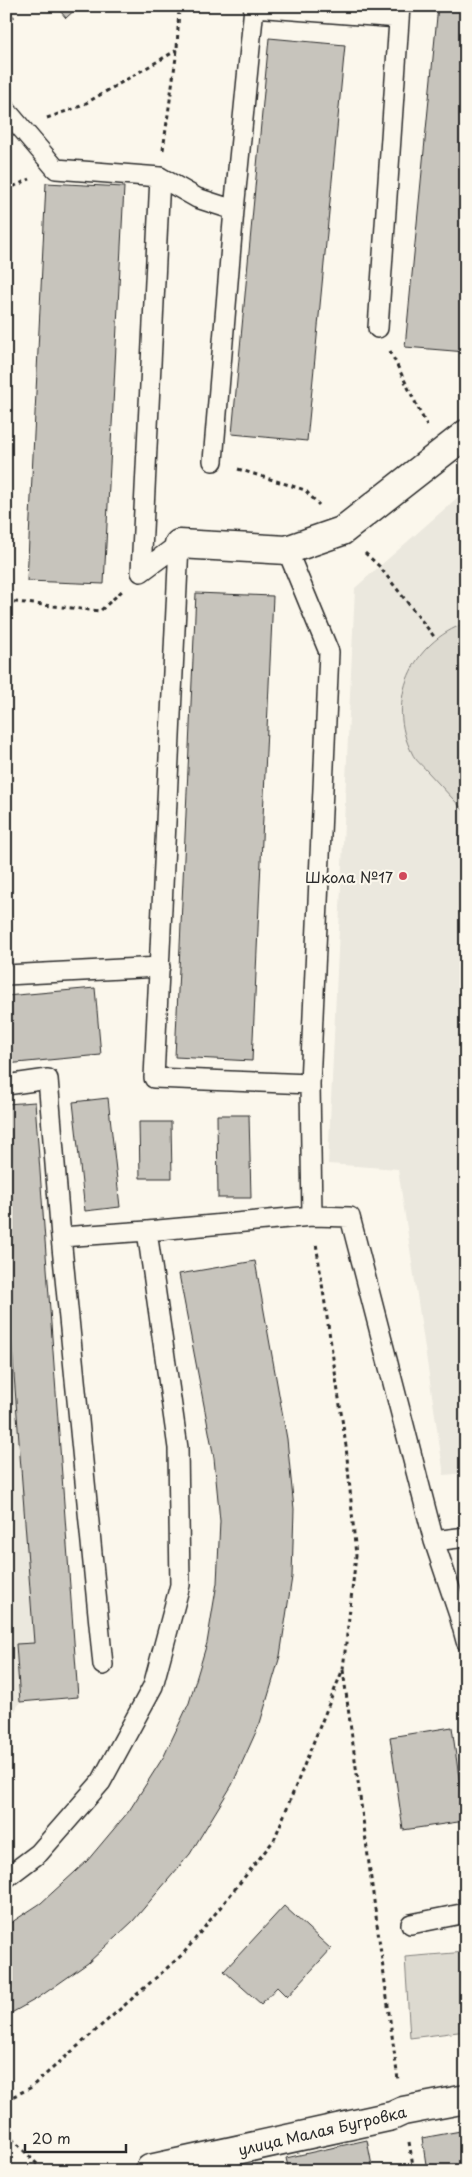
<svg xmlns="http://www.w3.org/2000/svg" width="472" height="2177" viewBox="0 0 472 2177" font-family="'Playpen Sans',sans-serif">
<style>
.built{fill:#ebe8de}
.green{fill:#dddad0;stroke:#84827e}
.building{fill:#c7c4bc;stroke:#2b2b2b}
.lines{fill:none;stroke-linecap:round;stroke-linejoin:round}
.service-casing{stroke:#2b2b2b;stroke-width:22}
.minor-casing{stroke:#2b2b2b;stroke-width:31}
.path{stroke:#2b2b2b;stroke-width:3;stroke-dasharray:4 4;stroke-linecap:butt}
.service{stroke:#fbf7ec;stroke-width:19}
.minor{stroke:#fbf7ec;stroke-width:28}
.poi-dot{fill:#d1495b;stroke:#fbf7ec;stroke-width:2}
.labels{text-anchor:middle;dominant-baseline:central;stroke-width:4.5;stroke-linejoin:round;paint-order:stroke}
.poi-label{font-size:15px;fill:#2b2b2b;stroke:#fbf7ec;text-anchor:end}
.street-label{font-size:15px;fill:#2b2b2b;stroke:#fbf7ec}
</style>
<rect width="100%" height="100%" fill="#fbf7ec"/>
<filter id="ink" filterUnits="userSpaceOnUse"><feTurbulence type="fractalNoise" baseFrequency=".02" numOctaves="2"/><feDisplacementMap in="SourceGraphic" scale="10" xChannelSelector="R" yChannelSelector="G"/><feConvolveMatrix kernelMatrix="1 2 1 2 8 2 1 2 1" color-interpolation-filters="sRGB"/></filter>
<g filter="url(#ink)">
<path class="built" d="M466 490V1473L444 1475 398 1169 328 1164 355 588Z
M6 1267 34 1643 16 1644 20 1702 6 1726Z"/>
<path class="green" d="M466 623V813C453 799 440 785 427 771 422 765 415 760 412 753 385 701 412 642 466 623Z
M466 1952V2031L410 2038 405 1957Z"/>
<path class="building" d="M56 6H79L66 18Z
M438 6H466V352L405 347Z
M269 38 345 45 307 441 232 434Z
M46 183 124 187 104 584 27 581Z
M196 593 273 596 252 1061 175 1057Z
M95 988 101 1055 6 1064V996Z
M108 1098 120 1207 85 1211 73 1102Z
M35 1102 78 1697 20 1702 16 1644 34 1643 6 1267V1104Z
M217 1115H249L251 1198H218Z
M139 1122H171L172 1178H140Z
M255 1261 287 1439 294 1509 292 1577 280 1656 260 1723 232 1785 190 1854 133 1921 88 1963 38 1998 6 2016V1926L41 1903 87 1861 129 1811 164 1756 189 1703 207 1643 217 1583 220 1521 214 1458 179 1274Z
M452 1727 465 1821 403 1830 390 1737Z
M284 1906 331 1949 287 1997 277 1987 261 2004 224 1971Z
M466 2130V2171H427L422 2138Z
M367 2140 373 2171H289L286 2158Z"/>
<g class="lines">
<g class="service-casing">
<path id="service" d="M6 110 56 169 160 177 141 572 179 544
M160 177 197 198 234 210 213 461
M234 210 254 7 399 18
M378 328 400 6
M179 544 154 1078 310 1084
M287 550 329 652 310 1084 312 1216
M6 975 160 967
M6 1085 48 1079 61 1237 103 1665
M61 1237 147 1231 312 1216 350 1217 434 1541 459 1615 466 1641
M434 1541 466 1537
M6 1878 39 1853 101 1782 153 1686 180 1585 178 1448 147 1231
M411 1924 466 1913"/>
</g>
<g class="minor-casing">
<path id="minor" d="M179 544 287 550 342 531 466 434
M150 2169 392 2116 403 2111 466 2099"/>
</g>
<path class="path" d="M6 22 14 16
M47 118 81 106 177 50
M163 150 177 50 179 6
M6 190 30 179
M390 351 427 426
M238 469 305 490 319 505
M365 553 379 566 436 639
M6 601 100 611 123 590
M343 1670 398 2080
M6 2100 30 2088 183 1954 274 1840 343 1669 356 1556 346 1446 316 1243
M6 2133 44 2171
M409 2142 414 2171"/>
<use href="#service" class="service"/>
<use href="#minor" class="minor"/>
</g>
</g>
<circle class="poi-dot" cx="403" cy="876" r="5"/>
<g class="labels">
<g class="poi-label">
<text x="393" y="876">Школа №17</text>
</g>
<g class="street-label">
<text transform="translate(322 2130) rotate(-13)">улица Малая Бугровка</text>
</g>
</g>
<rect width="472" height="2177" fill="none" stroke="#fbf7ec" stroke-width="25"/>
<rect x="12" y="12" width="447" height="2152" fill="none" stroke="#2b2b2b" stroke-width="2" filter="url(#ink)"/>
<path d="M25 2144v8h101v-8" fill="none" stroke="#2b2b2b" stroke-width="2.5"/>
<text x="32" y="2144" font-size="15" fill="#2b2b2b" stroke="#fbf7ec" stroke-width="4" paint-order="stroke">20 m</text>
</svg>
